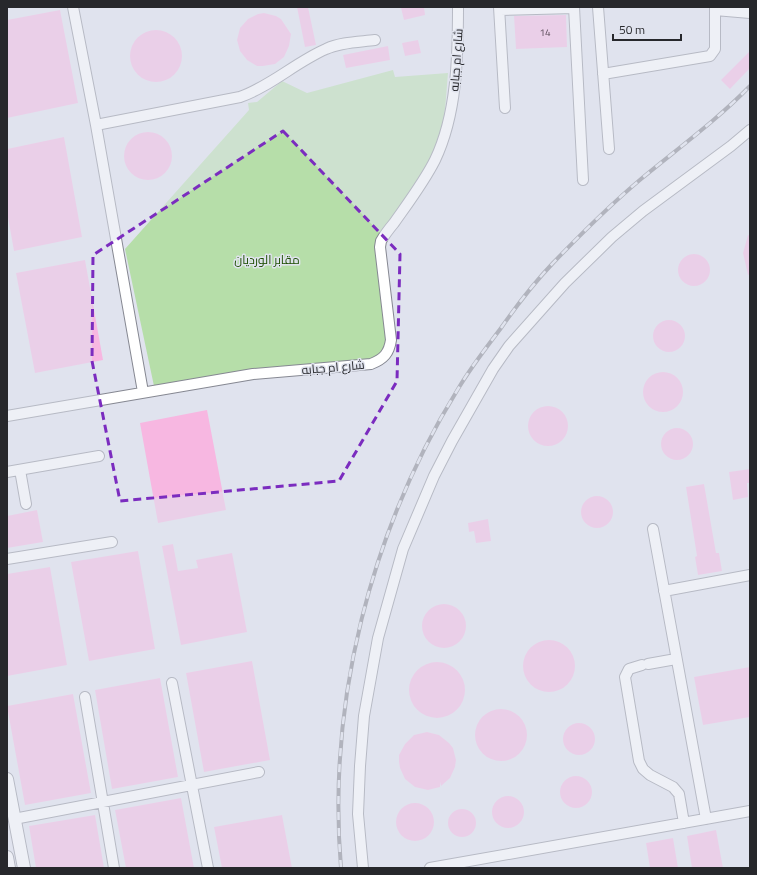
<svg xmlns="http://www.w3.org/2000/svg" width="757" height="875" viewBox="0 0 757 875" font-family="'Titillium Web',Cairo,sans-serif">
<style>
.green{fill:#b6dea9}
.building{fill:#f7b7e1}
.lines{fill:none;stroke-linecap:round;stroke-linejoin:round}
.minor-casing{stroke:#868892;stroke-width:12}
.major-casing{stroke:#868892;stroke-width:14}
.minor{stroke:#fff;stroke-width:10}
.major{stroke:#fff;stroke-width:12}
.rail-casing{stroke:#787980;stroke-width:4}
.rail{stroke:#e0e3ee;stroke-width:2.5;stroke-dasharray:8;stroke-linecap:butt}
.marked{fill:none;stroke:#7b2cbf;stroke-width:3;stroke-dasharray:8 5;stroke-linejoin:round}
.labels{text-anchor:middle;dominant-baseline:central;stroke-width:3;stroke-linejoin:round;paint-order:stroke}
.number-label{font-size:10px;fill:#5b4c59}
.street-label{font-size:12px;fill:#27282c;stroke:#e0e3ee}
.park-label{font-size:12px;fill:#1c4e01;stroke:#e0e3ee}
</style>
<rect width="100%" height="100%" fill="#e0e3ee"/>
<path class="green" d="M393 70 395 77 448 73C446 94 446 117 439 137 426 175 400 207 377 239L386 342C384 351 379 357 370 359L154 386 125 249 249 110 248 103 257 102 282 81 307 93Z"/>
<path class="building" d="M297 7H308L316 45 305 47Z
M407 7H424L425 15 404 20 401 8Z
M60 10 78 103 7 118V20Z
M264 13 276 16 281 19 291 34 289 46 284 57 275 64 263 66H257L247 60 240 51 237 40 240 28 248 19 258 14Z
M566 15 567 47 516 49 514 16Z
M130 56a26 26 0 1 1 52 0a26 26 0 1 1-52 0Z
M418 40 421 53 405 56 402 43Z
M388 46 390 60 346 68 343 55Z
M750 51V68L730 89 721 80Z
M124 156a24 24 0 1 1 48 0a24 24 0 1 1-48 0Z
M64 137 82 237 14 251 7 212V149Z
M748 235 750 236V274L748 275 743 253Z
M678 270a16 16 0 1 1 32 0a16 16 0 1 1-32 0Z
M85 260 103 360 35 373 16 273Z
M653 336a16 16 0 1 1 32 0a16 16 0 1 1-32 0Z
M643 392a20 20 0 1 1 40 0a20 20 0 1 1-40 0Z
M528 426a20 20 0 1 1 40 0a20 20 0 1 1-40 0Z
M207 410 226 510 158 523 140 423Z
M661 444a16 16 0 1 1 32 0a16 16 0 1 1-32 0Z
M750 469V483H747L748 497 733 500 729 472Z
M704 484 716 553H719L722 571 698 575 695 557 697 556 686 487Z
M581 512a16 16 0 1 1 32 0a16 16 0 1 1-32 0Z
M37 510 43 542 7 548V516Z
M488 519 491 541 476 543 474 531 469 532 468 523Z
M173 544 178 571 198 568 196 560 232 553 247 632 181 645 162 546Z
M138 551 155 649 89 661 71 562Z
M50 567 67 665 7 676V574Z
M422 626a22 22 0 1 1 44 0a22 22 0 1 1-44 0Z
M523 666a26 26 0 1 1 52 0a26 26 0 1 1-52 0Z
M252 661 270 760 204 772 186 673Z
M409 690a28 28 0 1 1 56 0a28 28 0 1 1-56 0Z
M750 667V717L703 725 694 677Z
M160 678 178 777 112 789 95 690Z
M73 694 91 793 25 805 7 706Z
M475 735a26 26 0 1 1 52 0a26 26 0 1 1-52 0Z
M563 739a16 16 0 1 1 32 0a16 16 0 1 1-32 0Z
M427 732 439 735 449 743 453 748 456 760 455 767 450 778 441 786 440 782V787L428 790 415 787 405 779 400 768 399 762V755L405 744 414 735Z
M560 792a16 16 0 1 1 32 0a16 16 0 1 1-32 0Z
M492 812a16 16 0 1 1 32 0a16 16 0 1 1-32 0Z
M181 798 194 868H126L115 810Z
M396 822a19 19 0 1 1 38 0a19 19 0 1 1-38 0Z
M448 823a14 14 0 1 1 28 0a14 14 0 1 1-28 0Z
M95 815 104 868H36L29 826Z
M282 815 292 868H222L214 827Z
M716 830 723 868H692L687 836Z
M673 838 678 868H650L646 843Z"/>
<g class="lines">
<g class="minor-casing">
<path id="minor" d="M73 7 96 125 143 392
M499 7 505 108
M574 7 583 180
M598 7 609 149
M500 10 574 8
M715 10 750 13
M603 74 710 56 715 49V7
M96 125 240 97C271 86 296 62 326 49 341 42 359 42 375 40
M7 416 253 374 371 364C384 359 389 353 391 340L380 247 381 241C385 234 389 229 394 223 408 203 424 182 435 160 457 114 458 57 458 7
M20 470 26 504
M7 472 99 456
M653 529 706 819
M7 559 112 542
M664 591 750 575
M648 664 676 659
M642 665 629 669 625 677 639 761 643 769 650 775 673 787 679 794 684 823
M172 683 208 868
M85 697 114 868
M14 819 259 772
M363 868 358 814 360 766 364 716 378 638 403 549 434 476 452 441 493 369 509 346 565 283 612 237 643 211 731 146 750 130
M430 868 750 811"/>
</g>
<g class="major-casing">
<path id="major" d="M7 779 24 868
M7 857 9 868"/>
</g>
<use href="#minor" class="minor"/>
<use href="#major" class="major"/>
<g class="rail-casing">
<path id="rail" d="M341 868C327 702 371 530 458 389 471 367 486 348 501 328 517 305 534 283 553 263 581 234 610 205 641 179 677 149 716 121 750 86"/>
</g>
<use href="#rail" class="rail"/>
</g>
<path d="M0 0H757V875H0ZM283 131 400 254 397 381 339 481 120 501 92 361 93 255Z" fill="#e0e3ee" fill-opacity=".55" fill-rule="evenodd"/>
<path class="marked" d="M283 131 400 254 397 381 339 481 120 501 92 361 93 255Z"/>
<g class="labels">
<g class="number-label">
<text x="545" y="32">14</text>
</g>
<g class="street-label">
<text transform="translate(456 60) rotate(-86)">شارع ام جبابه</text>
<text transform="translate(333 367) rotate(-5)">شارع ام جبابه</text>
</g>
<g class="park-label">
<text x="267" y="259">مقابر الورديان</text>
</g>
</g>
<rect width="757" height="875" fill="none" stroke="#27282c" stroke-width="16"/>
<path d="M613 34v6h68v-6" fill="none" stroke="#27282c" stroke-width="2"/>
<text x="619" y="34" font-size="12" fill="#27282c" stroke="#e0e3ee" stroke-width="3" paint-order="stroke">50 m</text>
</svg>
